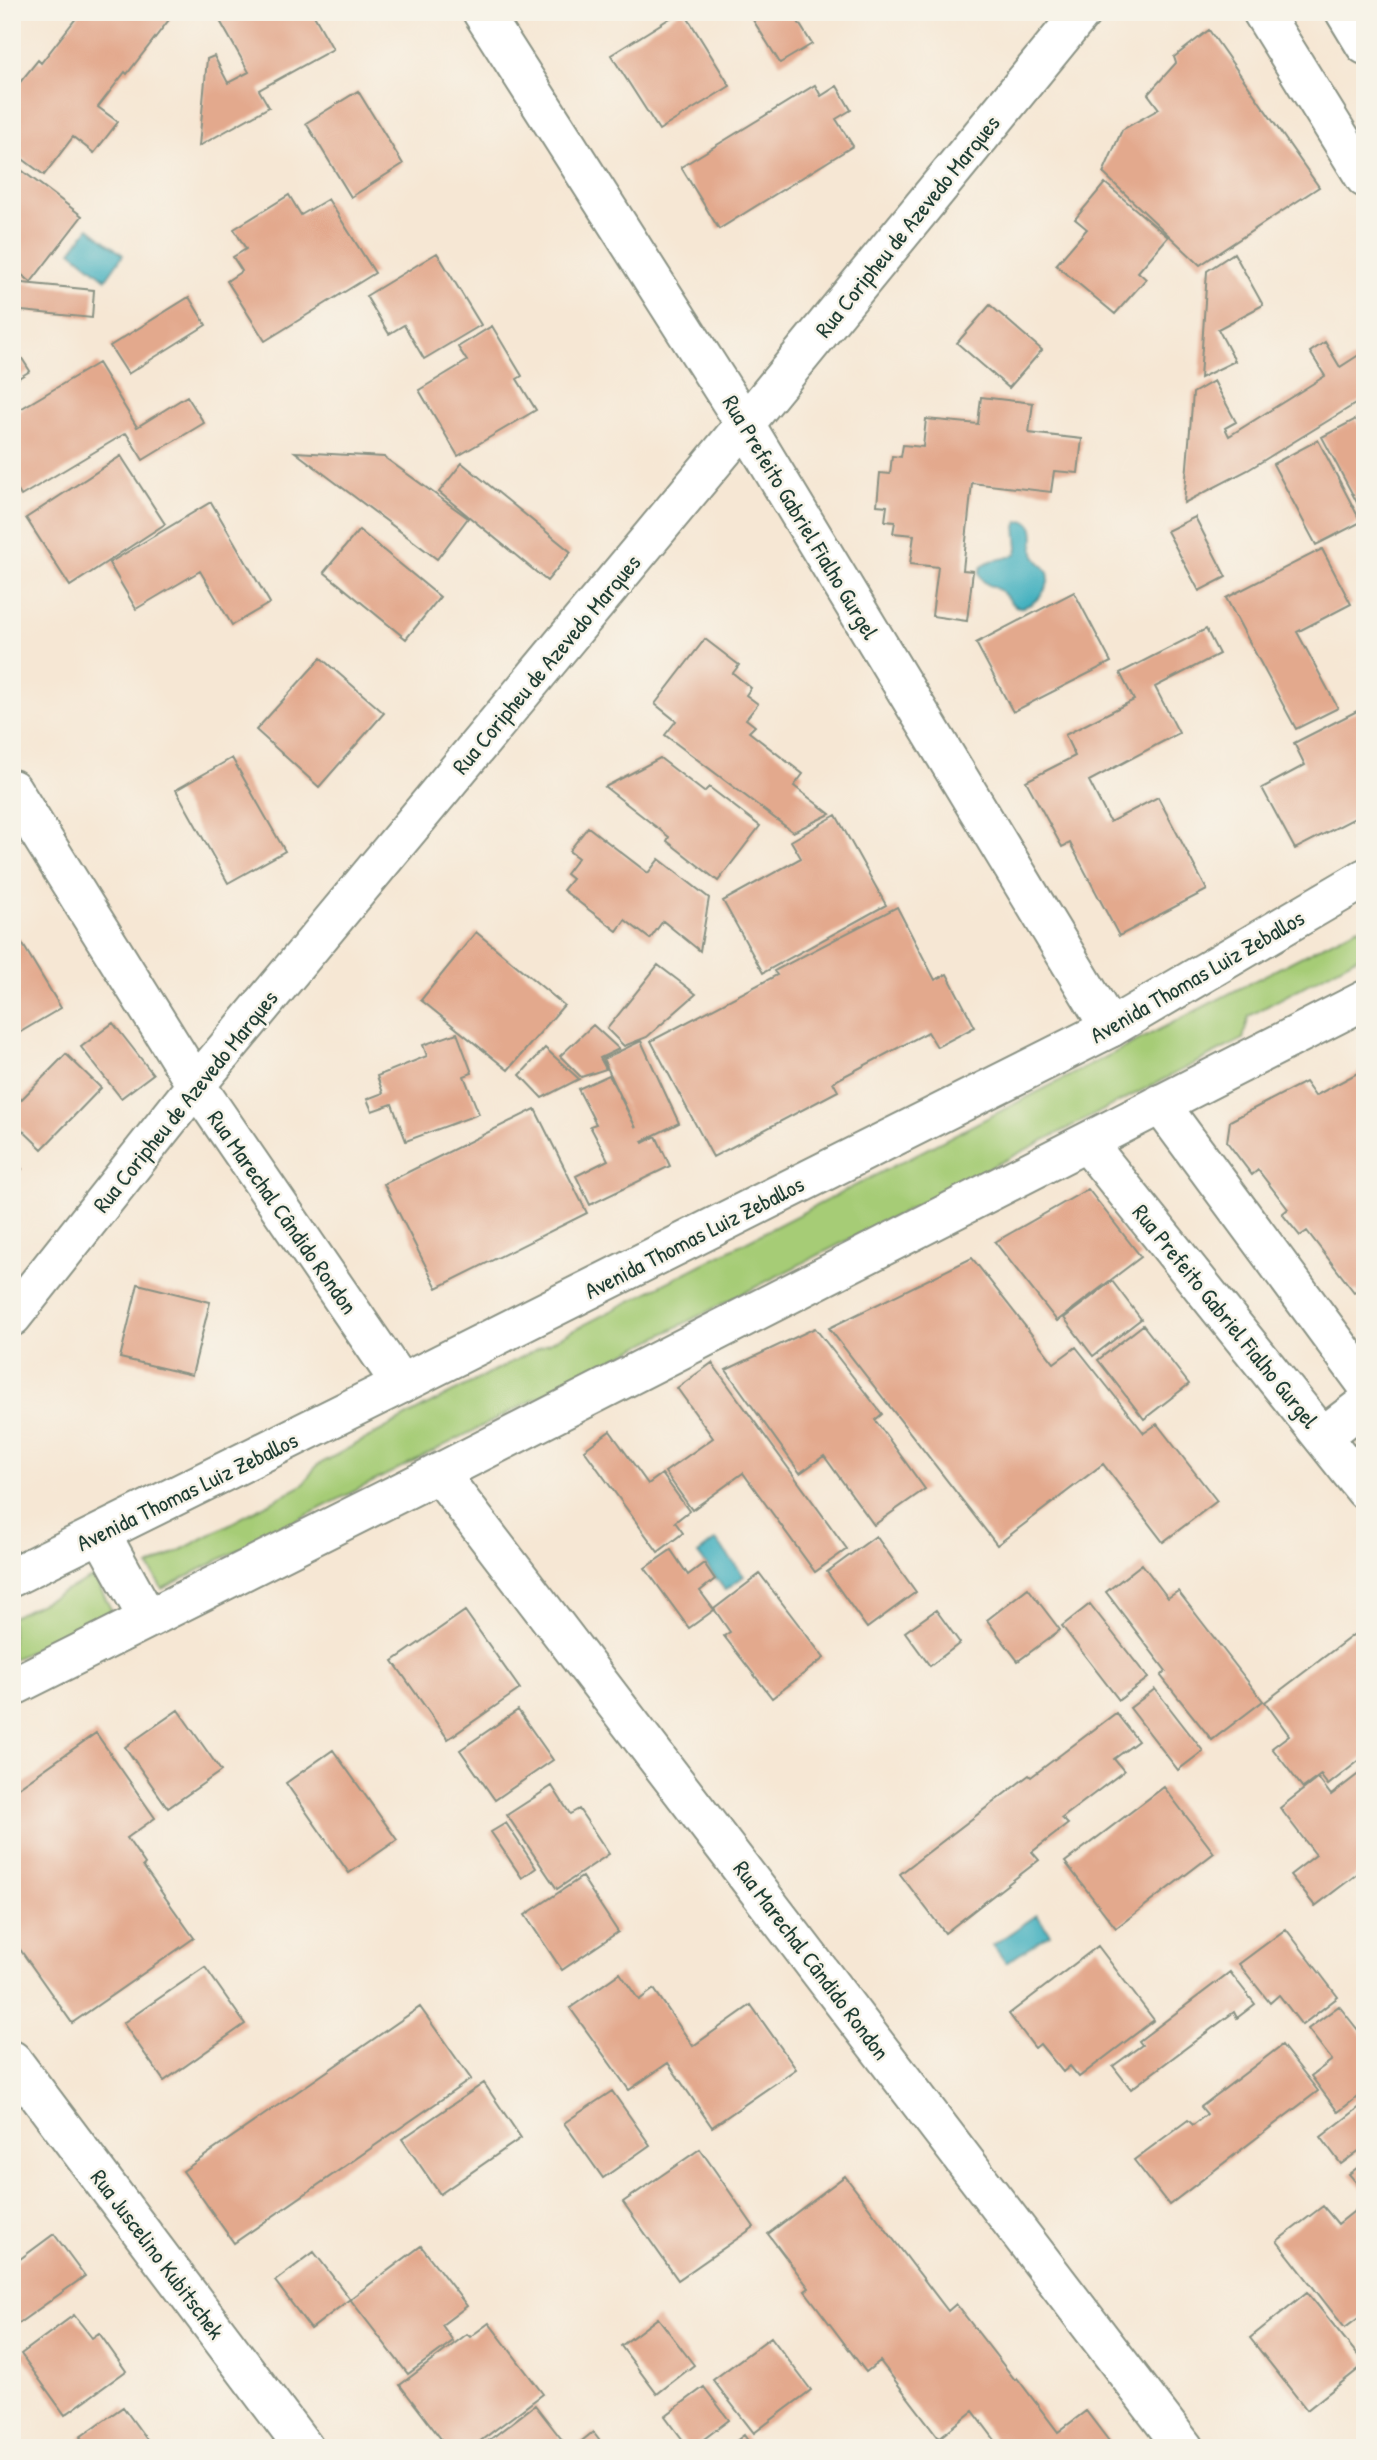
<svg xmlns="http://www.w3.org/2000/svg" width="1377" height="2460" viewBox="0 0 1377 2460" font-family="'Patrick Hand',sans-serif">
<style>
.green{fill:#a6cc76;stroke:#628455;stroke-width:2}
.water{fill:#42b0bf;stroke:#30767a;stroke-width:2}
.building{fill:#e3a98d}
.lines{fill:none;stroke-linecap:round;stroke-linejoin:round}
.street-casing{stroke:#8a9284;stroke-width:42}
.secondary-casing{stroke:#8a9284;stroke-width:42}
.street{stroke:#fff;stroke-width:38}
.secondary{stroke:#fff;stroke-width:38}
.labels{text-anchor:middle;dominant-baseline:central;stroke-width:5;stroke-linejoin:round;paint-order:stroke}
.street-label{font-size:23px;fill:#1f3d34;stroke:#f7f3e8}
</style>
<rect width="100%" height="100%" fill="#f7f3e8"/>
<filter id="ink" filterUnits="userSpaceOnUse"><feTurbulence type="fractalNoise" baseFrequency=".0143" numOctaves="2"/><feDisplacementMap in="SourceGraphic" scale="14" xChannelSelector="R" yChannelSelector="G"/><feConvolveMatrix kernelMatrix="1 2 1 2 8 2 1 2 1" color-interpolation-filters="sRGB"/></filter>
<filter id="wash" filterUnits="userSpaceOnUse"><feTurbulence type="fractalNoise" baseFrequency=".00686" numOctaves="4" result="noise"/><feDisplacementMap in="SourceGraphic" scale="28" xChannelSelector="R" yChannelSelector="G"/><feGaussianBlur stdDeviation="1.57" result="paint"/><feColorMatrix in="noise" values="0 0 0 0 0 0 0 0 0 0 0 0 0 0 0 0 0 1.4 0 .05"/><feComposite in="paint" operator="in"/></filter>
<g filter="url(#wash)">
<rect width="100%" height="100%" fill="#f6e7d4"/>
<path class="green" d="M1359 927 1365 933V953L1249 1016 1243 1039 162 1589 149 1567 303 1485 316 1466 424 1407Z
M94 1577 112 1611 12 1660V1617Z"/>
<path class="water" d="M89 228 123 255 106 279 71 251Z
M1026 521C1040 529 1030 543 1035 556 1038 562 1046 567 1048 573 1053 587 1032 609 1019 607 1011 606 1009 599 1003 593 997 587 985 586 981 578 979 575 979 571 981 568 988 557 1007 561 1016 554L1018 549 1016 526 1019 522Z
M716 1540 744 1576 725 1590 698 1554Z
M1037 1915 1050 1934 1006 1963 993 1945Z"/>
<g id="blocks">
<path class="building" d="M81 12H175L127 74 125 72 98 107 118 122 94 153 73 137 44 175 12 151V92L38 60 41 63Z
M215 12H312L333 49 259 90 269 107 199 146 207 59 214 56 228 83 249 72Z
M680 12H684L730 86 659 130 611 55Z
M748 12H792L812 44 780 63Z
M1209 30 1319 187 1200 265 1103 173 1122 130 1159 109 1148 94 1176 63 1174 57Z
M815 85 821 96 837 86 851 110 836 119 853 146 719 229 681 167Z
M358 91 403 164 351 197 306 123Z
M12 163 82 216 31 282 12 267Z
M1105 183 1168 237 1138 272 1146 279 1115 314 1056 265 1087 229 1075 219Z
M289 195 301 215 328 199 375 273 265 341 227 281 242 271 233 257 246 249 234 229Z
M437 253 481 325 424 359 404 325 389 334 366 296Z
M1234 253 1263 305 1218 329 1235 361 1200 378 1207 271Z
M12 282 94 290 92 318 22 311 12 316Z
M189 297 206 325 128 374 110 346Z
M990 305 1042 350 1009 388 957 343Z
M492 326 522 376 517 379 536 410 458 456 419 390 467 361 458 347Z
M1325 342 1340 367 1365 351V398L1248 470 1184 503 1193 393 1214 381 1236 422 1225 428 1229 436 1325 376 1310 352Z
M12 343 30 371 12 382Z
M98 363 137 427 187 396 204 423 143 460 126 433 21 496 12 481V414Z
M981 397 1033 403 1029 433 1082 439 1078 473 1054 471 1051 492 972 483 963 570 973 571 967 621 932 616 938 567 910 564 914 535 893 533 895 522 885 521 887 506 877 505 880 473 890 474 892 456 901 457 903 445 923 447 926 419 978 424Z
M1356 419 1365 436V513L1363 514 1322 437Z
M1318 440 1361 522 1316 545 1273 464Z
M295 452 384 457 468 518 437 559Z
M121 456 165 524 70 586 26 518Z
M462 463 571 552 547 581 439 492Z
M211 502 270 603 232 625 200 571 136 609 109 563Z
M1195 517 1226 577 1199 591 1167 531Z
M359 530 440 597 406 639 324 572Z
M1322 549 1351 604 1297 632 1338 708 1296 729 1226 598Z
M1074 592 1111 662 1013 712 976 643Z
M1206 629 1219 654 1155 687 1179 733 1089 781 1110 822 1158 797 1207 890 1119 936 1070 843 1062 847 1026 781 1075 756 1065 735 1134 700 1120 673Z
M705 639 739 665 733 673 751 688 746 695 758 704 746 719 755 726 749 732 803 774 794 786 830 814 793 832 665 735 676 721 655 704Z
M321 658 384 713 319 787 256 730Z
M1365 707V813L1295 849 1262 788 1305 765 1294 743Z
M232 758 285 851 228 883 176 790Z
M660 758 704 792 709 787 760 826 718 881 667 841 669 837 605 787Z
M836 815 886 905 763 973 723 901 801 858 791 841Z
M588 827 648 873 659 859 709 898 700 951 663 921 650 939 625 920 617 931 563 890 572 879 566 874 578 858 569 851Z
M897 907 935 980 947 974 975 1027 937 1047 928 1032 833 1082 838 1091 713 1157 651 1041 777 975 774 971Z
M476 932 564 1005 508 1070 421 1000Z
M19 938 61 1008 12 1037V941Z
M658 965 696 994 647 1037 624 1046 607 1029Z
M113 1023 153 1074 121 1098 81 1047Z
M593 1025 619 1049 600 1058 606 1069 581 1077 560 1056Z
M457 1033 472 1073 464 1076 479 1114 406 1141 392 1104 372 1111 367 1099 383 1093 377 1076 427 1056 423 1045Z
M641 1041 679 1123 642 1141 643 1143 656 1136 670 1166 590 1205 576 1176 608 1160 590 1126 596 1124 578 1089 609 1075 636 1128 603 1059Z
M545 1048 579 1079 542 1098 520 1075Z
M66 1054 101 1088 42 1149 12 1120V1109Z
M1365 1069V1301L1357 1290 1354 1292 1307 1231 1300 1236 1282 1214 1288 1209 1258 1170 1252 1175 1227 1142 1230 1121 1305 1082 1315 1096Z
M535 1109 587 1213 437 1288 384 1184Z
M12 1160 22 1169 12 1179Z
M1088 1189 1141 1257 1057 1321 995 1242Z
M972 1258 1054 1363 1076 1347 1144 1433 1157 1424 1217 1501 1163 1542 1103 1464 997 1545 829 1328Z
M1112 1281 1141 1319 1093 1356 1064 1318Z
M138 1284 210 1302 192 1375 120 1358Z
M1143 1325 1189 1384 1144 1419 1098 1360Z
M815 1328 882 1414 875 1420 925 1489 874 1525 824 1456 800 1473 726 1370Z
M712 1363 847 1549 815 1572 743 1473 692 1510 665 1472 713 1438 677 1388Z
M610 1431 648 1484 662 1474 689 1511 675 1522 683 1533 658 1552 584 1450Z
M876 1536 916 1592 867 1628 827 1572Z
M671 1550 688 1575 704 1563 715 1579 700 1591 714 1610 689 1628 645 1568Z
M1142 1564 1168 1598 1178 1591 1263 1701 1212 1740 1161 1676 1166 1671 1106 1592Z
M760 1574 824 1658 772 1698 724 1636 730 1632 714 1609Z
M1028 1588 1060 1630 1018 1661 987 1620Z
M1090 1604 1148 1678 1119 1700 1062 1626Z
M936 1610 960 1643 930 1666 905 1632Z
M465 1611 520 1689 448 1739 393 1661Z
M1365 1626V1756L1328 1785 1321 1776 1322 1774 1303 1788 1272 1748 1289 1735 1265 1702Z
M1155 1689 1203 1751 1178 1770 1130 1708Z
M178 1710 221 1771 168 1808 125 1747Z
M518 1710 553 1760 495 1800 460 1750Z
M1116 1713 1138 1741 1114 1759 1124 1771 1062 1818 1068 1824 1032 1852 1039 1860 945 1933 900 1874 1029 1775 1031 1777Z
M96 1733 155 1818 127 1838 145 1864 143 1866 194 1938 72 2023 12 1938V1792Z
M333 1750 397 1840 349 1873 286 1783Z
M1365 1769V1868L1315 1906 1290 1875 1316 1855 1280 1808 1318 1778 1331 1795Z
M552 1786 570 1814 579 1809 609 1854 557 1889 507 1815Z
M1164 1787 1214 1853 1116 1928 1065 1862Z
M506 1823 536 1868 522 1878 491 1832Z
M582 1877 618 1932 562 1970 525 1915Z
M1286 1929 1338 1997 1302 2025 1279 1995 1270 2003 1239 1964Z
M1098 1946 1154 2020 1079 2077 1070 2066 1063 2072 1040 2044 1035 2048 1009 2014Z
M205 1967 245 2024 164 2081 123 2023Z
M1230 1972 1255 2004 1237 2018 1234 2012 1131 2089 1113 2066 1142 2045 1139 2041Z
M620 1973 639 2000 654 1989 693 2046 751 2005 796 2069 712 2127 668 2063 629 2090 570 2008Z
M1339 2006 1365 2039V2091L1338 2112 1311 2076 1332 2060 1308 2029Z
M420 2007 471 2079 234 2243 183 2171Z
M1282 2045 1318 2091 1169 2205 1134 2160 1188 2120 1193 2125 1207 2114 1201 2107Z
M484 2083 521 2138 440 2194 402 2139Z
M612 2091 650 2145 603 2178 564 2123Z
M1365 2103V2155L1360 2150 1341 2164 1321 2137Z
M700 2149 754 2227 678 2280 623 2202Z
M1365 2162V2193L1349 2174Z
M845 2176 948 2311 956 2304 1015 2380 1017 2378 1058 2432 1086 2411 1109 2441 1101 2448H1001L973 2411 939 2438 880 2361 866 2372 805 2291 809 2288 768 2234Z
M1362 2205 1365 2209V2313L1345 2328 1277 2241 1323 2206 1338 2224Z
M54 2234 85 2276 12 2328V2265Z
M421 2246 467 2306 442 2325 453 2341 408 2374 350 2299Z
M314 2252 350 2299 311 2329 275 2281Z
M1307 2292 1365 2364 1307 2410 1250 2338Z
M74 2315 92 2338 99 2333 126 2371 65 2415 21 2354Z
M658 2318 694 2365 657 2394 621 2346Z
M489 2323 543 2394 471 2448H448L400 2385 467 2334 470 2337Z
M771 2337 811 2390 754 2433 713 2380Z
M704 2387 729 2420 692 2448H689L665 2416Z
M535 2405 563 2441 555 2448H479Z
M123 2407 153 2448H88L80 2437Z
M593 2432 605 2448H573Z
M744 2435 753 2448H727Z"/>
</g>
</g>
<g filter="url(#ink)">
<use href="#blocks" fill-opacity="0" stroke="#8a9284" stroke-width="2"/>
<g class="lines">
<g class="street-casing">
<path id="street" d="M482 12 745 424 1110 1028
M12 789 196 1085 401 1384
M1160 1104 1365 1382
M1087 1143 1365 1490
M12 1317 196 1085 745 424 1082 12
M1323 1436 1365 1404
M439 1473 1184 2448
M12 2060 304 2448"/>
</g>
<g class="secondary-casing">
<path id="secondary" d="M1262 12 1365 178
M1345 12 1365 45
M101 1534 147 1617
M12 1577 401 1384 1110 1028 1365 878
M12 1687 439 1473 1365 1000"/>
</g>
<use href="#street" class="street"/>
<use href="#secondary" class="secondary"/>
</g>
</g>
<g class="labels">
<g class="street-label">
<text transform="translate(907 226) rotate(-51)">Rua Coripheu de Azevedo Marques</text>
<text transform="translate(801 517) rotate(59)">Rua Prefeito Gabriel Fialho Gurgel</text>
<text transform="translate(546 664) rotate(-50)">Rua Coripheu de Azevedo Marques</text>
<text transform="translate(1197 976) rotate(-30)">Avenida Thomas Luiz Zeballos</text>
<text transform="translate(185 1101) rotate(-51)">Rua Coripheu de Azevedo Marques</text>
<text transform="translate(283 1212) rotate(55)">Rua Marechal Cândido Rondon</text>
<text transform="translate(694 1237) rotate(-27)">Avenida Thomas Luiz Zeballos</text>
<text transform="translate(1226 1316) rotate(51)">Rua Prefeito Gabriel Fialho Gurgel</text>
<text transform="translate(187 1491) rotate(-26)">Avenida Thomas Luiz Zeballos</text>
<text transform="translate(812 1960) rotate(53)">Rua Marechal Cândido Rondon</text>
<text transform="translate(158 2254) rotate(53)">Rua Juscelino Kubitschek</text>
</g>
</g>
<rect width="1377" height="2460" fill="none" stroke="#f7f3e8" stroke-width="42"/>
</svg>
